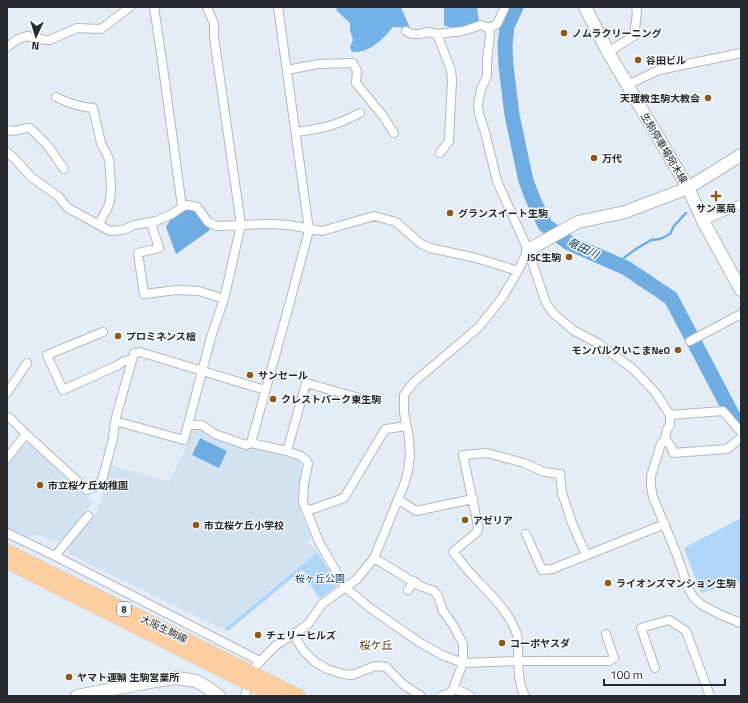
<svg xmlns="http://www.w3.org/2000/svg" width="748" height="703" viewBox="0 0 748 703" font-family="'Titillium Web','Noto Sans JP',sans-serif">
<style>
.built{fill:#d3e2f0}
.green{fill:#afd5f8}
.forest{fill:#73b1e7}
.water{fill:#6eace2}
.lines{fill:none;stroke-linecap:round;stroke-linejoin:round}
.stream{stroke:#6eace2;stroke-width:2.5}
.river{stroke:#6eace2;stroke-width:15}
.street-casing{stroke:#b0b9c1;stroke-width:10}
.secondary-casing{stroke:#b0b9c1;stroke-width:14}
.primary-casing{stroke:#cbcccd;stroke-width:14}
.street{stroke:#fff;stroke-width:8}
.secondary{stroke:#fff;stroke-width:12}
.primary{stroke:#fecea1;stroke-width:13}
.primary-bridge-casing{stroke:#cbcccd;stroke-width:14;stroke-linecap:butt}
.primary-bridge{stroke:#fecea1;stroke-width:13}
.poi-dot{fill:#915714;stroke:#f6fafd;stroke-width:1.5}
.labels{text-anchor:middle;dominant-baseline:central;stroke-width:3;stroke-linejoin:round;paint-order:stroke}
.shield{fill:#f6fafd;stroke:#64686b;stroke-width:1}
.shield-label{font-size:9px;font-weight:bold;fill:#26292d}
.poi-label{font-size:10px;font-weight:bold;fill:#26292d;stroke:#f6fafd;text-anchor:start}
.street-label{font-size:10px;fill:#26292d;stroke:#f6fafd}
.park-label{font-size:10px;fill:#124164;stroke:#f6fafd}
.water-label{font-size:11px;font-style:italic;fill:#023456;stroke:#f6fafd}
.neighbourhood-label{font-size:11px;fill:#653c10;stroke:#f6fafd}
</style>
<rect width="100%" height="100%" fill="#e4edf6"/>
<path class="built" d="M197 429 217 439 249 450 256 446 295 458 300 462 302 468V472L299 490V504L301 513 311 536 308 543 317 551 223 629 69 554 68 548 98 510 111 465 169 482 187 445 190 432Z
M25 444H29L94 503 60 542 37 535 25 538 7 528V466Z"/>
<path class="green" d="M741 518V582L701 593 684 548Z
M317 552 337 584 336 587 319 599 302 570 228 631 224 629Z"/>
<path class="forest" d="M336 7H401L410 28 393 27C382 40 370 53 352 52L350 47 353 40 350 30V23L337 11Z
M444 7H477L479 22C467 26 456 31 444 25Z"/>
<path class="water" d="M193 208 210 230 176 254 166 227C173 214 179 212 193 208Z
M200 438 227 451 219 468 192 455Z"/>
<g class="lines">
<path class="stream" d="M619 264 625 257 636 249 651 240 660 239 670 234 674 226 686 213"/>
<path class="river" d="M516 7 507 26 505 46 506 66 512 115 526 181 533 199 545 225 569 243 626 268 671 298 733 416 741 425"/>
<g class="street-casing">
<path id="street" d="M154 7 162 60 182 207
M505 7 497 24 489 28 490 36 487 60V76L481 89 478 105 479 114 485 132 497 181 528 250 546 303 553 313 573 330 599 344 633 369 655 392 670 415V425L667 429 665 439 661 444 651 476V487L653 497 677 555 689 590 694 598 702 605 721 615 741 623
M406 31 412 34H420L428 32 437 34 463 31 481 25 489 28
M437 34 451 70 452 80 449 141 440 153
M7 47 18 39 27 36 45 40H50L77 28 101 29 130 7
M608 52 634 36 637 13 636 7
M287 70 318 64 353 63 357 71 356 83 383 116 394 133
M627 85 659 70 741 53
M56 97C68 103 80 107 93 108L101 143 109 159 111 187 110 201 108 207 99 224
M7 130C20 133 21 127 30 128L48 146 64 169
M296 132C322 129 337 125 360 113
M7 152 16 160 31 177 58 196 68 208 110 231 123 230 134 225 156 221 172 214 182 207 188 205 197 207 208 222 217 226 270 224 289 225 322 231 374 216 396 222 421 244 430 248 476 258 518 271
M703 221 741 204
M151 223 159 248 138 253 144 294 177 290 199 291 224 299
M103 332 47 355 63 390 118 365 124 361 131 360
M690 341 741 314
M7 393 27 363
M670 415 723 411 741 432
M7 417H9L26 434 87 490 96 486 102 480 113 439 115 421 134 353 140 352 265 390
M115 421 184 440 211 337 224 299 241 225 214 37V24L207 7
M188 425H202L215 434 246 445 251 443 287 451 301 456 307 461 308 464 304 484 303 502 319 542 345 587 370 608 419 642 442 655 463 663 518 661H609L614 658 606 634
M665 439 671 446 673 453 727 449 741 438
M251 443 291 298 309 230 278 7
M287 451 306 383 363 399
M7 458 26 434
M398 499 416 511 473 499
M307 511 344 498 384 431 386 429 406 426
M88 516 55 556 260 661
M7 533 55 556
M526 534 542 570 552 569 665 524
M374 558 420 586 434 591 438 596 443 611 453 625 463 644V663L453 689 450 693 441 696
M408 590 414 581
M294 635 303 650 315 662 327 669 343 674 352 675 375 666 386 667 404 685 421 696
M655 668 641 628 669 620 686 631 710 696
M453 689 461 691 470 696
M245 696 254 668 275 646 300 630 309 623 322 604 357 579 374 558 404 485 408 471 410 456 409 438 404 412V395L414 382 479 327 502 298 518 271 528 250
M525 696C519 687 518 665 518 654 518 646 519 639 516 632 508 610 489 593 473 576 466 569 460 560 453 552L477 532 478 526 463 455 487 453 524 463 544 472 560 474 562 493 572 523 586 555"/>
</g>
<g class="secondary-casing">
<path id="secondary" d="M585 7 608 52 688 188 703 221 741 290
M528 250 578 222 625 212 688 188 741 155
M77 696 155 681 176 678 196 681 205 686 219 696"/>
</g>
<g class="primary-casing">
<path id="primary" d="M7 551 241 667
M7 562 237 678
M263 678 299 696
M260 689 274 696"/>
</g>
<use href="#street" class="street"/>
<use href="#secondary" class="secondary"/>
<use href="#primary" class="primary"/>
<g class="primary-bridge-casing">
<path id="primary-bridge" d="M241 667 263 678
M237 678 260 689"/>
</g>
<use href="#primary-bridge" class="primary-bridge"/>
</g>
<g class="poi-dot">
<circle cx="564" cy="33" r="4"/>
<circle cx="638" cy="60" r="4"/>
<circle cx="708" cy="98" r="4"/>
<circle cx="594" cy="158" r="4"/>
<path d="M714 190h4v4h4v4h-4v4h-4v-4h-4v-4h4z"/>
<circle cx="450" cy="213" r="4"/>
<circle cx="569" cy="257" r="4"/>
<circle cx="118" cy="336" r="4"/>
<circle cx="678" cy="350" r="4"/>
<circle cx="250" cy="375" r="4"/>
<circle cx="273" cy="399" r="4"/>
<circle cx="40" cy="485" r="4"/>
<circle cx="465" cy="520" r="4"/>
<circle cx="196" cy="525" r="4"/>
<circle cx="608" cy="583" r="4"/>
<circle cx="258" cy="635" r="4"/>
<circle cx="502" cy="643" r="4"/>
<circle cx="69" cy="677" r="4"/>
</g>
<g class="labels">
<rect class="shield" x="117" y="602" width="14" height="14" rx="3"/>
<g class="shield-label">
<text x="124" y="609">8</text>
</g>
<g class="poi-label">
<text x="572" y="33">ノムラクリーニング</text>
<text x="646" y="60">谷田ビル</text>
<text x="700" y="98" text-anchor="end">天理教生駒大教会</text>
<text x="602" y="158">万代</text>
<text x="716" y="208" text-anchor="middle">サン薬局</text>
<text x="458" y="213">グランスイート生駒</text>
<text x="561" y="257" text-anchor="end">JSC生駒</text>
<text x="126" y="336">プロミネンス檜</text>
<text x="670" y="350" text-anchor="end">モンパルクいこまNeO</text>
<text x="258" y="375">サンセール</text>
<text x="281" y="399">クレストパーク東生駒</text>
<text x="48" y="485">市立桜ケ丘幼稚園</text>
<text x="473" y="520">アゼリア</text>
<text x="204" y="525">市立桜ケ丘小学校</text>
<text x="616" y="583">ライオンズマンション生駒</text>
<text x="266" y="635">チェリーヒルズ</text>
<text x="510" y="643">コーポヤスダ</text>
<text x="77" y="677">ヤマト運輸 生駒営業所</text>
</g>
<g class="street-label">
<text transform="translate(664 148) rotate(59)">生駒停車場宛木線</text>
<text transform="translate(164 629) rotate(26)">大阪生駒線</text>
</g>
<g class="park-label">
<text x="320" y="578">桜ヶ丘公園</text>
</g>
<g class="water-label">
<text transform="translate(583 248) rotate(26)">竜田川</text>
</g>
<g class="neighbourhood-label">
<text x="376" y="645">桜ケ丘</text>
</g>
</g>
<rect width="748" height="703" fill="none" stroke="#26292d" stroke-width="16"/>
<g transform="translate(36 36) rotate(184)" stroke="#f6fafd" stroke-width="3" paint-order="stroke">
<path d="M0-3L7 15L0 10L-7 15Z" fill="#26292d"/>
<text y="-6" font-size="11" font-weight="bold" text-anchor="middle" fill="#26292d">N</text>
</g>
<path d="M604 679v6h121v-6" fill="none" stroke="#26292d" stroke-width="2"/>
<text x="610" y="679" font-size="12" fill="#26292d" stroke="#f6fafd" stroke-width="3" paint-order="stroke">100 m</text>
</svg>
